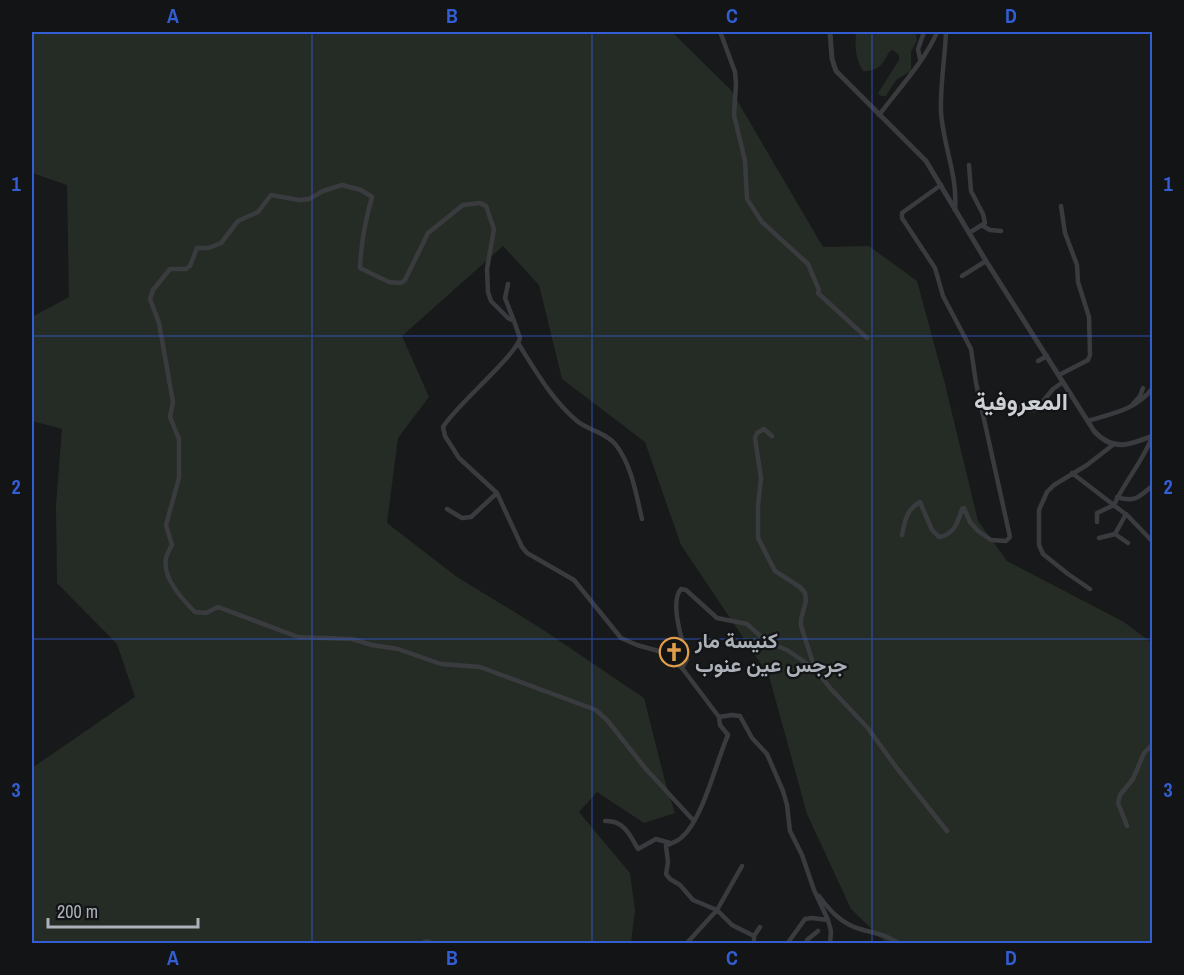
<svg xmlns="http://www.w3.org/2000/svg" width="1184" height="975" viewBox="0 0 1184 975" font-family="'Archivo Narrow',Vazirmatn,sans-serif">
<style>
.green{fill:#252c25}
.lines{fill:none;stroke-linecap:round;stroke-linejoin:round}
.minor{stroke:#3a3b3f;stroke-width:4.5}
.tertiary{stroke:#3a3b3f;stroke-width:5}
.grid{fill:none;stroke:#325dd3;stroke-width:1.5;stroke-opacity:0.55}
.labels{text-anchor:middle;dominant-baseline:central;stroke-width:4.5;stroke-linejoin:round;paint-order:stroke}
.poi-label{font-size:21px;font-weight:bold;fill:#acb1b9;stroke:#131415;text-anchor:start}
.quarter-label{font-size:24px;font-weight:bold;fill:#cdd0d5;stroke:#131415}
.neatline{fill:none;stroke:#325dd3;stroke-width:2}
.grid-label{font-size:20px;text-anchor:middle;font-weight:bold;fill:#325dd3}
</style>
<rect width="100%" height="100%" fill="#18191a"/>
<path class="green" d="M32 32H672L731 90 823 247 869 246 917 281 945 384 978 521 1007 561 1124 622 1152 643V943H886L851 909 807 814 769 676 681 545 645 442 562 379 539 285 503 246 402 336 429 397 398 438 387 523 457 577 539 627 644 698 665 781 675 813 644 823 597 792 579 812 630 873 635 910 631 943H32V768L135 697 117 644 57 583 56 505 62 429 32 421V317L69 297 67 185 32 173Z
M856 32H915L917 40 911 52V71L896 80 886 96H881L878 93 899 60V55L893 50 890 51C882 64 880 71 863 71 855 58 855 47 856 32Z"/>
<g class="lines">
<path class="minor" d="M723 32 721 34 735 72 736 84 734 115 745 161 747 199 762 222 808 264 819 290 818 293 867 338
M946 32C945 58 940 85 941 112 943 145 958 176 955 210
M920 59 918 49 924 32
M879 115C897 91 927 58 937 32
M969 165 971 191 983 214 985 223 969 233
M983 226 990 230 1001 231
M962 276 986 261
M508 284 505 298 514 321
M518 343C535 370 552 400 577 421 588 430 607 433 616 445 632 466 636 494 642 519
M1038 361 1047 356
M1059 375 1088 360 1090 355 1089 317 1078 282 1077 265 1065 233 1061 206
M1133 404 1140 396 1143 388
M1014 405 1024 410H1036L1053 389 1063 382
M1088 421C1113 413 1135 410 1152 389
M772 436 764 429 757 433 755 438 761 478 758 505V538L775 571 800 587 805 593 806 601 801 619V626L815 669 831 689 867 727 896 767 947 831
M1072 473 1128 516 1152 541
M1117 497C1135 503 1139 497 1152 486
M447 509 462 518 471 517 497 493
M1126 514 1115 534 1128 543
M1097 522V513L1114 505C1125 481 1143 461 1152 437
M902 535C905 521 906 510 920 502L932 530 939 537C954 535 958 522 962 509L964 508 970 522 978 531 991 540 1006 541 1010 537 976 383 971 349 943 296 935 268 902 218V213L906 210 941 185
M1099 538 1115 534
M1090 589 1068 574 1043 554 1039 545V510L1047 492 1054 485 1087 465 1114 444
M682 668 687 659C683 643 669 602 681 589L686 590 717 618 747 624 767 642 787 650 815 669
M719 717 720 725 728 735C716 762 703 819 682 837 677 842 671 843 666 846L668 862 666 874 670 879 680 885 693 900 717 910 732 925 754 936V944
M693 820 645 768 607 720 596 710 480 667 441 664 398 649 372 645 352 639 298 637 218 607 206 613 195 612C182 599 162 578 166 558 167 554 170 549 172 545L166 525 179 478V439L170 417 173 402 159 323 150 299 153 290 170 269H186L190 266 197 248H209L221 243 238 221 258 212 271 195 299 200 309 199 323 191 342 185 361 190 372 197C365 221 361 244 360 268L389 282 401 283 405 280 428 233 463 205 480 203 486 206 494 229 487 269 488 292 491 301 508 318 514 321 520 338C515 357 458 403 443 427L445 436 459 458 497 493 522 547 527 553 574 580 621 638 637 645 662 652 682 668 719 717 732 715 740 716 752 738 767 754 783 791 787 805 790 831 802 855 814 890 828 920 831 931 830 944
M605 821C624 820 630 835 638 849L656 839 670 843
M1127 826 1118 803 1120 795 1133 779 1144 753 1152 745
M819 896C830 911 842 924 860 929 874 933 887 935 900 944
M754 936 760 927
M419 944 427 941 434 944
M686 944 717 910 742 866
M787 944 805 919 812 918 828 920
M806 944 807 940 818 931"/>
<path class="tertiary" d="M830 32 832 59 836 71 926 161 986 261 1094 431C1113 452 1130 445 1152 436"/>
</g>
<path class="grid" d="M312 32V944M592 32V944M872 32V944M32 336H1152M32 639H1152"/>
<defs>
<g id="church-ring" transform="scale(1.5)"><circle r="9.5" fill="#131415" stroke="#e09d4a" stroke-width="1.5"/><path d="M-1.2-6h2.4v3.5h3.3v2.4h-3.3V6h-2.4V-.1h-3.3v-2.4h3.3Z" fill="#e09d4a"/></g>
</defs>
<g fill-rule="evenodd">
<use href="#church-ring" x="674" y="652"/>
</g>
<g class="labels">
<g class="poi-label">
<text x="695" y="640">كنيسة مار<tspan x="695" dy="24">جرجس عين عنوب</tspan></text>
</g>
<g class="quarter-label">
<text x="1021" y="401">المعروفية</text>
</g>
</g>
<rect width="1184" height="975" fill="none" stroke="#131415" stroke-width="66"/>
<path d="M48 918v9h150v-9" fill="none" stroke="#acb1b9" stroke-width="3"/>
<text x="57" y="918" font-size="18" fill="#acb1b9" stroke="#131415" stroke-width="4.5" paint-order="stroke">200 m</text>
<rect x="33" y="33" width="1118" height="909" class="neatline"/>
<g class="grid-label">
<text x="173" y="23">A</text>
<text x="452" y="23">B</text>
<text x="732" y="23">C</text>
<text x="1011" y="23">D</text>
<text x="16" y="191">1</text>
<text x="1168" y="191">1</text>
<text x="16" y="494">2</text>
<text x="1168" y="494">2</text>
<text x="16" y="797">3</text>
<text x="1168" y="797">3</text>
<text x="173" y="965">A</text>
<text x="452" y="965">B</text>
<text x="732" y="965">C</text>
<text x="1011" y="965">D</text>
</g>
</svg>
